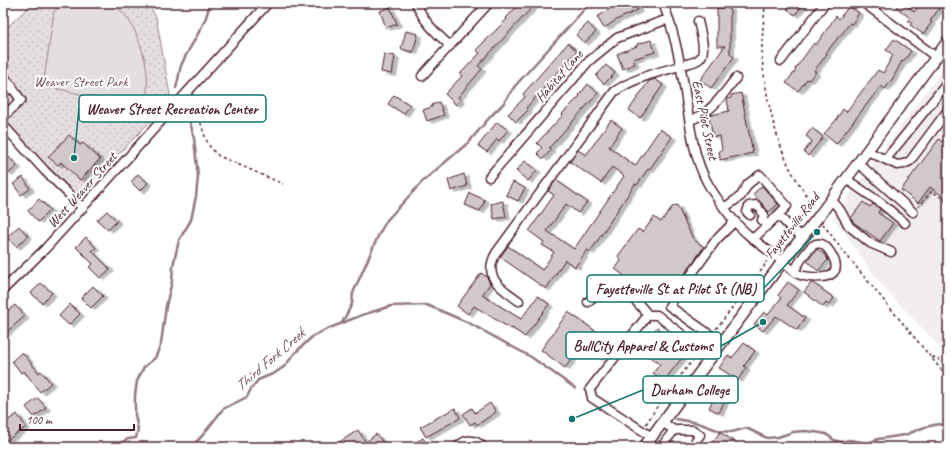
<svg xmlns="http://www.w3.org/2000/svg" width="951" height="450" viewBox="0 0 951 450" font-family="Caveat,sans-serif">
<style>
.built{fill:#f2eeef}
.grass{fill:url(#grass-dots);stroke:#987e86}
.garden{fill:#e5dee0;stroke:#987e86}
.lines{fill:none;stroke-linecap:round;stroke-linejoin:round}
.stream{stroke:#91787e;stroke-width:2.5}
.building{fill:#d2c7cb;stroke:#4a1f2b;filter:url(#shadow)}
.minor-tunnel{stroke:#dbd2d5;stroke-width:8;stroke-dasharray:8 4;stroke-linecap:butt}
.minor-casing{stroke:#4a1f2b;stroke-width:11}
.major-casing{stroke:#4a1f2b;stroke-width:13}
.path{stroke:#4a1f2b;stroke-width:1.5;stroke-dasharray:3 3;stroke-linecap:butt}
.minor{stroke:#fff;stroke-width:8}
.major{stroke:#fff;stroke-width:10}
.labels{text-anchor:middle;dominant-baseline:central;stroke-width:4;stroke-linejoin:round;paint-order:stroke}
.street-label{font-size:14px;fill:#4a1f2b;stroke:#fff}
.park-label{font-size:14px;fill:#714f58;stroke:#fff}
.water-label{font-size:15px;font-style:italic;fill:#74535c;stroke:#fff}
.leader{fill:none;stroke:#0f766e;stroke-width:1.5}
.callout-dot{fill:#0f766e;stroke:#fff;stroke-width:1.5}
.callout{fill:#fff;stroke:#0f766e;stroke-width:1.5}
.callout-label{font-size:15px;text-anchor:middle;font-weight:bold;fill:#4a1f2b}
</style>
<defs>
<pattern id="grass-dots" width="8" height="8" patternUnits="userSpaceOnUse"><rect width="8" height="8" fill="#e5dee0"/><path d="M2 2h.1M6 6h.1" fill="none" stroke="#c6bec0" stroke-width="1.8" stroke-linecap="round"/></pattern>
<filter id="shadow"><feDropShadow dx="4.5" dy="2.5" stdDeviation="0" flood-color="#0004"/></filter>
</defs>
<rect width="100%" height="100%" fill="#fff"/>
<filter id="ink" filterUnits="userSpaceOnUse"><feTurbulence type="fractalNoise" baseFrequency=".025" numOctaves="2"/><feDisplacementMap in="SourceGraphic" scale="8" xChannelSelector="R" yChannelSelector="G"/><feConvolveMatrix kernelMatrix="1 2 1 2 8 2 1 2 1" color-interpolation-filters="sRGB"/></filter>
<g filter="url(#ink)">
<path class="built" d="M948 62V356L879 282 833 217Z"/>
<path class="grass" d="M33 3H148L156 17 171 100 76 198 3 129V31Z"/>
<path class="garden" d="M66 3H113C118 8 123 13 128 19 133 26 136 34 139 41 148 65 150 84 144 109L50 87 44 80 54 11Z"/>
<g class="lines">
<path class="stream" d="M176 88C178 81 179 73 181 66 186 51 212 17 208 3
M342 323 352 304 353 293 379 234 387 220 423 181 469 142 490 117 503 104 515 86 590 3
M676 419 698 423 720 431 732 432 746 428 767 438 778 437 793 432 804 431 815 432 826 434 834 440 841 442 849 440 868 443 878 439 905 435 925 427 939 424 948 427
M119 447 120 443 128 439 136 438 138 429 135 415V395L137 381 144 367 155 358 161 344 166 306 172 281 173 266 179 240 191 220 196 196 198 177 194 138 187 110
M187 447 193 445 202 436 223 409 247 397 251 389 258 380 275 373 285 366 294 354 313 336 325 330 362 315 391 306 427 305 469 323 531 357 575 388"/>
</g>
<path class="building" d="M520 3H536L478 66 482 69 458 97 461 100 456 105 445 94 462 76 460 74 480 53 476 50 507 19 506 18Z
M619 3H635L638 10 618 19 604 28 597 17Z
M792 3H804L795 15 787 9Z
M899 3H904L914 12 921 3H943L930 21 932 22 923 34 910 25 912 23 908 21 910 18 896 7Z
M849 6 859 13 852 24 850 23 841 35H840L826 53 827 54 814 71 816 72 809 80 807 79 798 91 786 83 796 70 795 69 814 43 816 45 836 16 839 19Z
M390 7 397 24 386 28 380 11Z
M717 8H730V54L734 57 711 88 700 80 725 46H717Z
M588 23 596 32 584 43 576 35Z
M406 31 418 34 413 52 401 49Z
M894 39 911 51 903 62 902 61 893 78 885 89 881 86 836 144 824 134 836 120 843 109 846 112 878 70 883 73 893 55 886 50Z
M651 40 655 52 633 59 635 64 623 69 617 54 637 46V44Z
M568 43 577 51 526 108 528 110 516 122 508 114 525 97 523 94Z
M384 54 395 56 392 74 381 72Z
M606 65 615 73 604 84 596 76Z
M655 79 663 85 640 118 629 110 649 81Z
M588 84 598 93 549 148 551 150 543 159 537 153 542 148 537 143 563 115 562 114 580 96 579 95Z
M741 93 753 153 720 160 719 151 722 150 720 136 713 137 709 117 711 115 729 111 727 99 731 98V95Z
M394 95 410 105 404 114 388 104Z
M439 102 444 115 427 121 423 110 432 107V105Z
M611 120 622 128 609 147 635 166 660 129 672 137 649 170 648 169 637 185 635 184 590 252 587 250 575 267 565 260 546 289 500 257 508 246 542 270 554 252 542 245 544 242 529 231 554 195 548 191 556 180 587 202 578 213 566 204 547 231 574 249 624 176 612 167 601 183 570 162 578 150 586 155Z
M497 122 508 130 499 141 497 139 487 152 478 146Z
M812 128 823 137 808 156 804 152 812 141 806 136Z
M948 134V200L930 187 918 203 901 190 939 139 942 142Z
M69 135 80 145 83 143 100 159 80 180 61 162 58 165 48 157Z
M9 157 17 166 8 174 3 169V162Z
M525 161 537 170 528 181 516 171Z
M138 174 148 183 140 191 131 182Z
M464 174 467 186 451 191 448 180Z
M23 177 30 189 21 195 13 184Z
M513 182 525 188 518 201 506 195Z
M762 186 778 204 769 212 753 194Z
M470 193 485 200 480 211 465 205Z
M39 199 50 210 38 222 28 211Z
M503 201 506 217 494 219 491 204Z
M863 202 870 207 873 204 878 207 880 209 878 213 893 223 880 241 853 222 851 218Z
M677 205 693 239 704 247 671 292 659 282 637 285 615 269 621 261 618 256 638 229 643 232 654 217 661 222 672 207Z
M107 211 117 221 108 230 97 220Z
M19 226 28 236 16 247 7 237Z
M86 237 96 248 92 251 110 269 100 278 89 267 93 264 76 247Z
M817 249 826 256 828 260 818 271 807 261Z
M481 273 487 277 490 284 482 295 521 319 538 296 549 304 525 337 512 328 511 329 474 306 468 314 457 306Z
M788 282 799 290 787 305 805 318 797 330 776 316 763 331 754 324 764 312 768 315 781 298 778 295Z
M41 283 52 293 42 303 31 293Z
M811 283H813L834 298 829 305 826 303 823 307 804 292Z
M93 286 103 296 91 308 81 298Z
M70 304 80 314 69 325 59 316Z
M15 305 25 316 3 335V315Z
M568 312 610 341 598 358 584 348 579 357 575 354 565 368 541 350Z
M657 327 688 350 664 381 653 373 660 364 640 350Z
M744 343 755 351 744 366 746 368 738 380 719 368 728 355 732 358Z
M22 352 39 373 41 371 51 383 40 392 24 371 21 373 12 361Z
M717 391 727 395 719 413 709 408Z
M38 398 46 408 34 417 26 407Z
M490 403 496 412 477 425 475 422 470 425 463 414 472 408 475 413Z
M455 408 460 418 426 437 420 427Z
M17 414 26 427 3 443V424Z
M358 430 365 441 355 447H332Z
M720 432 736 443 733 447H709Z
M376 434 387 447H371L366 442Z
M423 438 429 447H408Z"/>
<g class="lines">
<path class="minor-tunnel" d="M754 211 758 216"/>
<g class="minor-casing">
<path id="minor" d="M416 3C423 21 436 33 450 46
M663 3C676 36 682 71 687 106 691 131 694 157 706 180 712 193 722 205 731 217 745 235 764 247 782 261 787 265 792 271 798 274 801 276 806 276 810 277 830 279 844 273 830 252 815 229 803 258 794 271
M864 3 936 57
M781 61 825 3
M3 75 21 100 3 117
M422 76 489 3
M3 94 12 86
M690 120C711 114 723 94 736 78
M3 125 45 171 83 208
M867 151 897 165 904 164 910 161 948 110
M886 159 948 82
M858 163 913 212
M489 177 589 61 617 38 668 19
M846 179 881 203 905 223
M831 199 840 210 849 226 870 243 891 252
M724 208 741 196 748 184 760 175 787 206 778 215 792 229 802 236
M762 212 764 215 762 220 767 225
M750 215 747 212 749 206 756 205 758 207
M753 239 778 215
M3 290 45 249 268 3
M519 301C501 288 482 278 496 253L614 92C636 76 665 71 690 63 694 62 699 60 701 57 706 50 700 30 698 21
M588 302 606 284C623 287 638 302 648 315
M722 343 669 306 716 240 735 221
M662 422 674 430H693L700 435 696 440
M652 437 592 398 590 389 648 315H657L711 357
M662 446 674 430
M458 447C465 438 476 439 483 447"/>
</g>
<g class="major-casing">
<path id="major" d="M644 447 783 261 819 216 948 41"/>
</g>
<path class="path" d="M765 3C764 24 760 46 763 67 767 101 776 142 792 172 799 184 807 196 814 208
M189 102C205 117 200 143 219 156L283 184
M918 207 932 191 948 203
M797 223 811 203
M823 224 843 251 948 378
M779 249 788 236
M716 329 764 267 765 262H767
M932 357 938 359 948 369
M646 424 664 396 697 355"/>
<use href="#minor" class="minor"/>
<use href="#major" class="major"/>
</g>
</g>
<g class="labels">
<g class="street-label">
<text transform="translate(559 76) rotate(-49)">Habitat Lane</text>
<text transform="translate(705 120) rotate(78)">East Pilot Street</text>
<text transform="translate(82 190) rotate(-48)">West Weaver Street</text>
<text transform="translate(792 226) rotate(-52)">Fayetteville Road</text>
</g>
<g class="park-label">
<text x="81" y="81">Weaver Street Park</text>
</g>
<g class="water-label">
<text transform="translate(270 360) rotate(-41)">Third Fork Creek</text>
</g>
</g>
<path class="leader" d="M74 158L79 108M817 232L764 288M763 322L721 346M572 419L643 390"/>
<g class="callout-dot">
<circle cx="74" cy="158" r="4"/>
<circle cx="817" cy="232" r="4"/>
<circle cx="763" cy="322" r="4"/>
<circle cx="572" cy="419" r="4"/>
</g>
<g class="callout">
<rect x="79" y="95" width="187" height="27" rx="4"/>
<rect x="587" y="275" width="177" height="27" rx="4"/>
<rect x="566" y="332" width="155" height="27" rx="4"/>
<rect x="643" y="376" width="95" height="27" rx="4"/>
</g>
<g class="callout-label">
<text x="172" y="114">Weaver Street Recreation Center</text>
<text x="676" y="294">Fayetteville St at Pilot St (NB)</text>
<text x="643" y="351">BullCity Apparel &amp; Customs</text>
<text x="690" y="395">Durham College</text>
</g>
<rect width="951" height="450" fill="none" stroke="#fff" stroke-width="16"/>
<rect x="8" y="8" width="935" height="434" fill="none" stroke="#4a1f2b" stroke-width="1.5" filter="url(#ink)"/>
<path d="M20 424v6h114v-6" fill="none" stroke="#4a1f2b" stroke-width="2"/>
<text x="26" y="424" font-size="12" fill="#4a1f2b" stroke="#ffffff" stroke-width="3" paint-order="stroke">100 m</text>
</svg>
